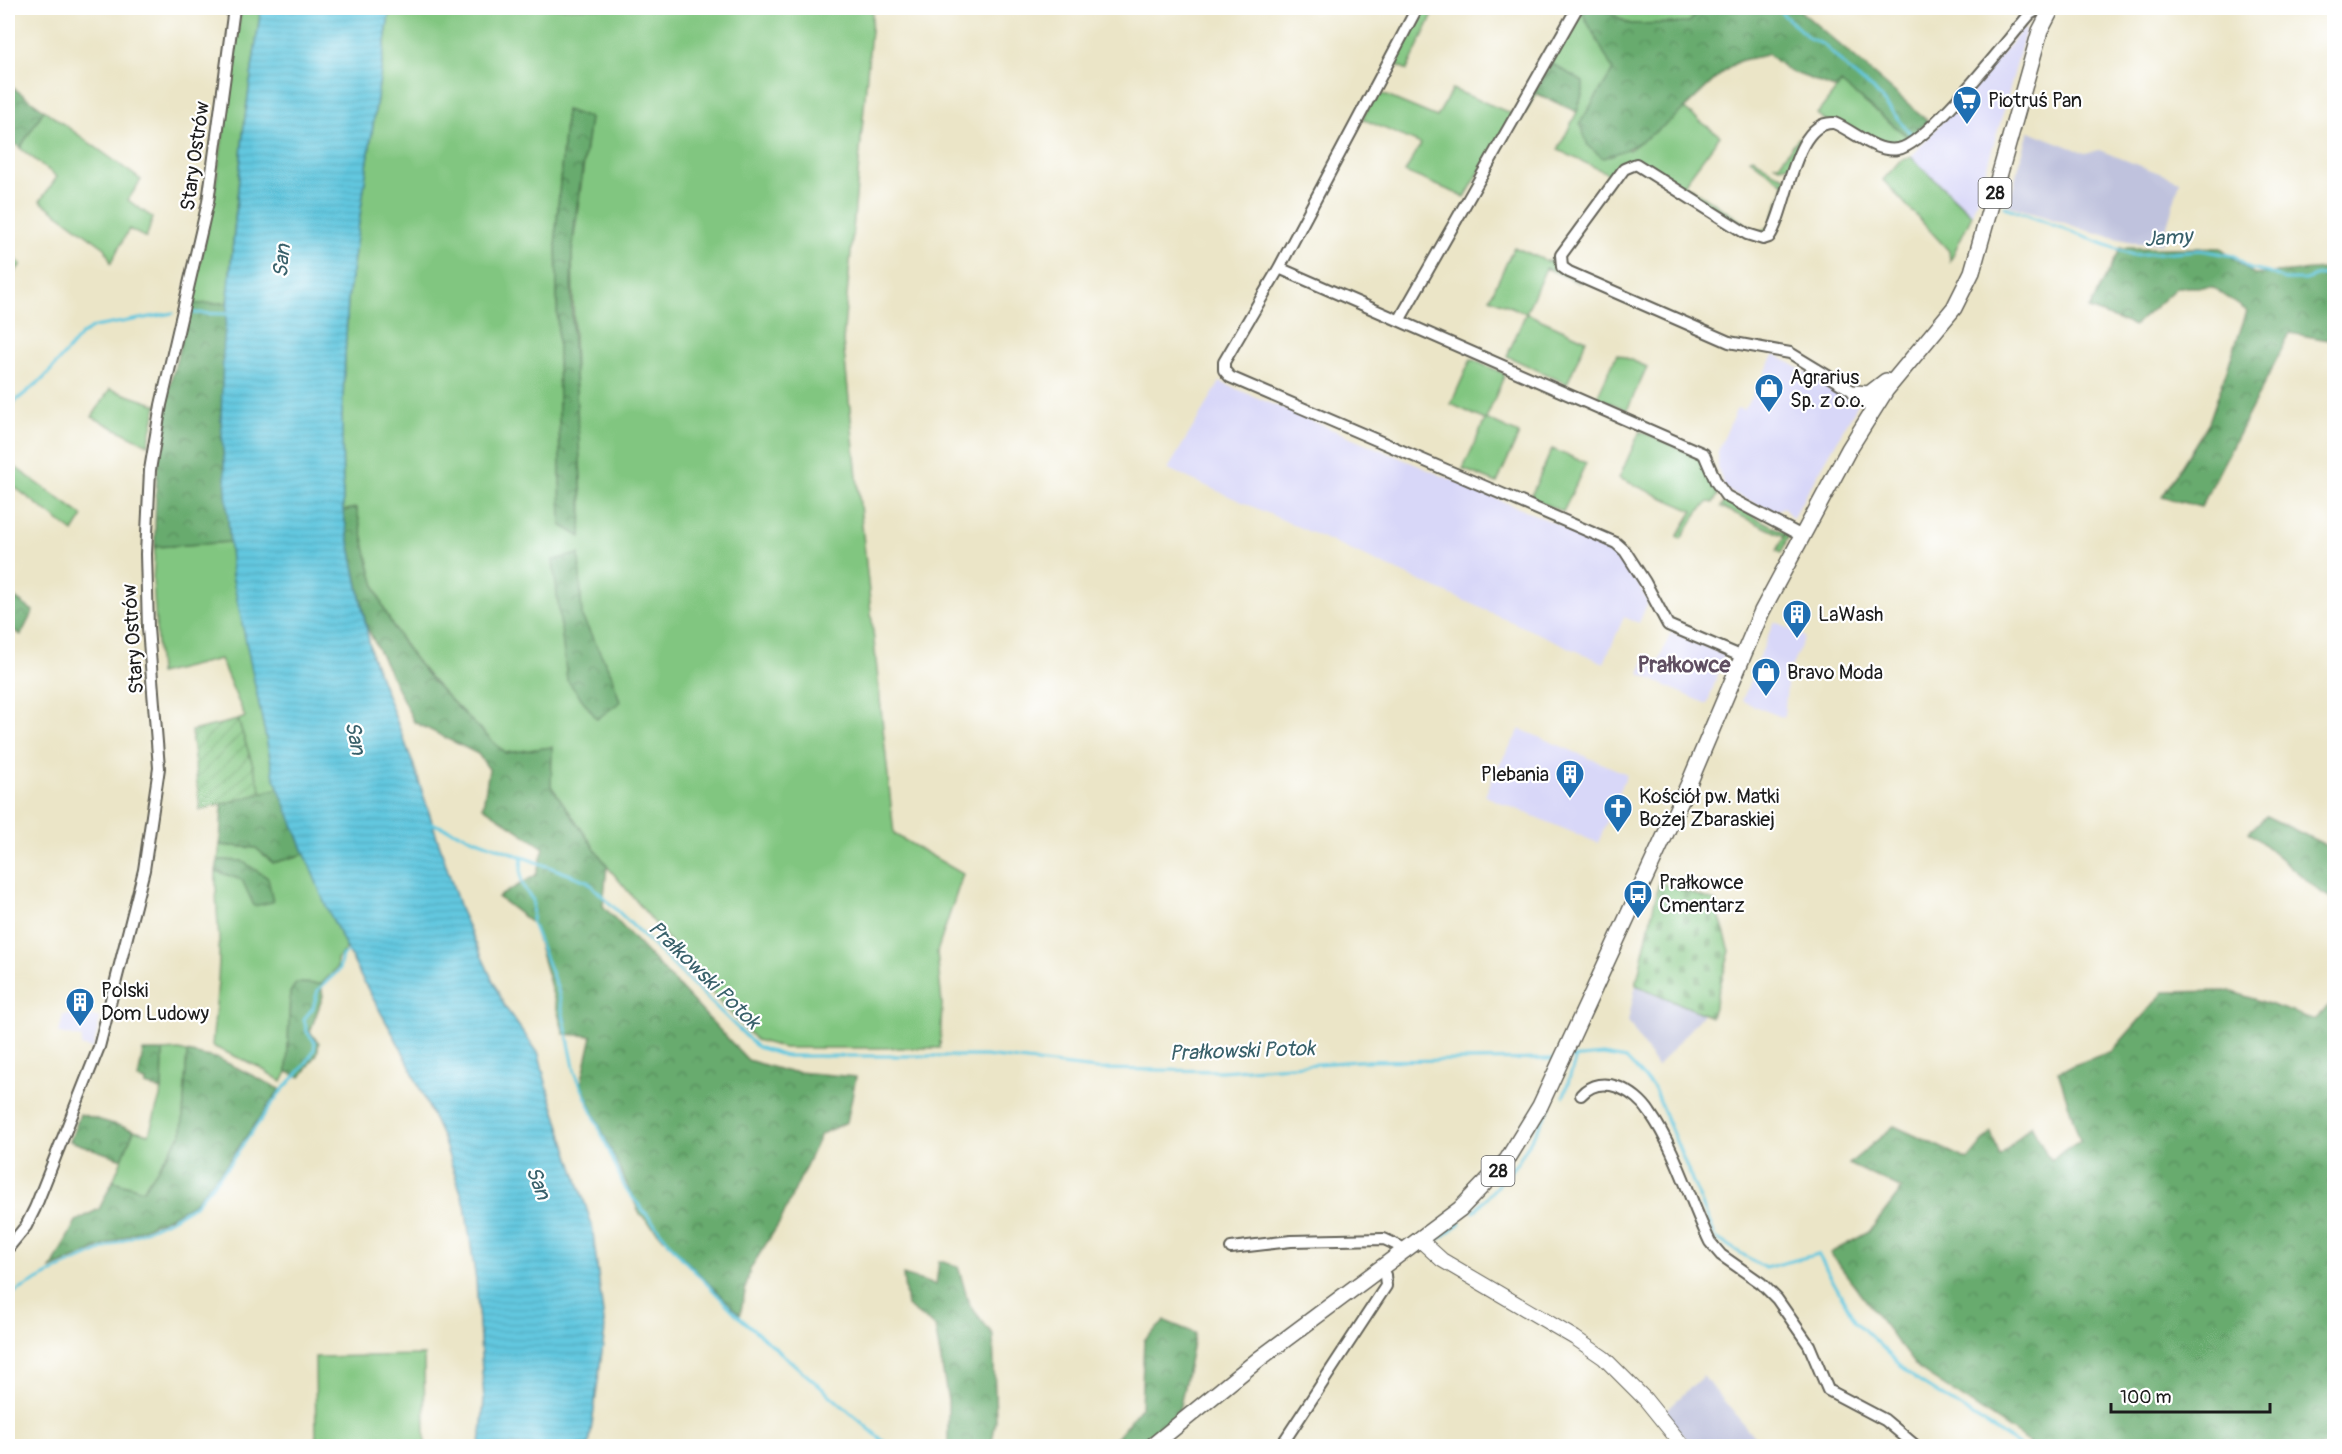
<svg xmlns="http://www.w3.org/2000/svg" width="2342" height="1454" viewBox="0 0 2342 1454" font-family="Pangolin,sans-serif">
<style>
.built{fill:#d8d7f8}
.industrial{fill:#bfc2dd}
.green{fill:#81c680;stroke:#4e714e;stroke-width:1.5;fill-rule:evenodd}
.forest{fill:url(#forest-crowns);stroke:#426445;stroke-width:1.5}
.cemetery{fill:url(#cemetery-stones);stroke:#4e714e;stroke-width:1.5}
.garden{fill:url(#garden-furrows);stroke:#4e714e;stroke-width:1.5}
.water{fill:url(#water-rules);stroke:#3f727e;stroke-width:1.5}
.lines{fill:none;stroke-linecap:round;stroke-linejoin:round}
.stream{stroke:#62c7df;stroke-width:3}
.street-casing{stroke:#646258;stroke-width:14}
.secondary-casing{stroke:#646258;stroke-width:16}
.primary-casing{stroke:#646258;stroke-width:18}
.street{stroke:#fff;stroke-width:10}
.secondary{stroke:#fff;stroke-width:14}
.primary{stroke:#fff;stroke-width:15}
.labels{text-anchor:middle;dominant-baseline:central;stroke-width:4.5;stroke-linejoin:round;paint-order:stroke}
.shield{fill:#fff;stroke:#606060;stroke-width:1.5}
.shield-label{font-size:18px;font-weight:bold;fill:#1c1c1c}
.poi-label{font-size:20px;fill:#1c1c1c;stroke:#fff;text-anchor:start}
.street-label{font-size:20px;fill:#1c1c1c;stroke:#fff}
.water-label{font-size:21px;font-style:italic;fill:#38606a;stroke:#fff}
.quarter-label{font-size:22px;font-weight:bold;fill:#5f4e61;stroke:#fff}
</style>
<defs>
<pattern id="forest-crowns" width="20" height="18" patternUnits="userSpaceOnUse" patternTransform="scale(1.5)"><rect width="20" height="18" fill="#68ab6e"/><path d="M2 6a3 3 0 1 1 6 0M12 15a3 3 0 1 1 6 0" fill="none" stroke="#558a5a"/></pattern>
<pattern id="cemetery-stones" width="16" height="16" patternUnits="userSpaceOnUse" patternTransform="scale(1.5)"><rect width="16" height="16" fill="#81c680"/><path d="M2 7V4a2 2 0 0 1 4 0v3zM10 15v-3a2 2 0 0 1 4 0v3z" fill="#69a068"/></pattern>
<pattern id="garden-furrows" width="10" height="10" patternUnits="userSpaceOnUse" patternTransform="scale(1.5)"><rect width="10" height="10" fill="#81c680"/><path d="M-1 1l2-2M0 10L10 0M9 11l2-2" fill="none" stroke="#69a068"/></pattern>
<pattern id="water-rules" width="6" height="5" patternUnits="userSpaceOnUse" patternTransform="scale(1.5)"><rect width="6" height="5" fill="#62c7df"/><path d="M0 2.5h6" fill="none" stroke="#54aabf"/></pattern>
</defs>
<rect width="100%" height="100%" fill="#fff"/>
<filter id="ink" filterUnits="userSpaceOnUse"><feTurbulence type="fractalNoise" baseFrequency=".0167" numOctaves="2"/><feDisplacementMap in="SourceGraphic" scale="12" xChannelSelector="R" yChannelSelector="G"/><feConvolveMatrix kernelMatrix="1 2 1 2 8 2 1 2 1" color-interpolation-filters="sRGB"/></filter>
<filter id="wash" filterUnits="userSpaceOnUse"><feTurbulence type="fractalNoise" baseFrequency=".008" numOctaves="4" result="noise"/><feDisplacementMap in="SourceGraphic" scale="24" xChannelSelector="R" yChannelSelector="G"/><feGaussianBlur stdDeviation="1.35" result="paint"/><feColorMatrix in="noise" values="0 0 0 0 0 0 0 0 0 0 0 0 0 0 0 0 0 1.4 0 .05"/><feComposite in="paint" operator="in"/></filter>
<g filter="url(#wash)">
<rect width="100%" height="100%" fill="#ebe5c7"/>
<path class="built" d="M2023 29H2026L2005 107 1972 215 1911 157Z
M1775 354 1858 404 1792 519 1784 507 1773 512 1725 489 1718 468V451L1737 408 1744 410Z
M1220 382 1611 547 1639 584 1648 602 1639 623 1624 617 1604 663 1168 469Z
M1774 621 1805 637 1788 674 1784 718 1742 701Z
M1671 632 1725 655 1707 704 1639 674 1644 661 1657 666Z
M1520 729 1627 774 1598 843 1485 796 1493 776Z
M83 1014 100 1018 93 1049 81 1046 82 1038 59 1033 63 1015Z"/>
<path class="industrial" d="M2029 131 2085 153 2099 150 2180 181 2162 243H2136L2092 232 2008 205Z
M1636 985 1703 1014 1657 1067 1628 1021Z
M1703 1376 1762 1446H1691L1664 1412Z"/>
<path class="green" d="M241 8H261L244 124 227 303 191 304 212 210Z
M390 8H873L843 341 894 834 963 874 937 952 942 1004 940 1048H784L756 1040 723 1005 607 866 551 786 552 747 505 753C456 706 405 661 379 597 368 570 364 537 356 508L343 511 342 416 348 299ZM566 110 590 118 572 253 575 373 582 501 581 536 561 525 556 231ZM578 554 582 617 612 676 567 680Z
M1420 8 1434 12 1407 70 1393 63Z
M1580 8H1586L1583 14 1614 70 1581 123 1629 150 1684 109 1720 136 1684 184 1758 232 1769 227 1785 185 1750 159 1753 157 1773 172 1787 178 1770 231 1760 235 1632 160 1624 164 1579 225 1578 223 1611 175 1558 150 1577 112 1583 91 1552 64 1524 115 1520 113Z
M1601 8H1703L1688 23 1630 24Z
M1841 83 1909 138 1927 120V125L1905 144 1883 145 1825 120 1817 114Z
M1452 89 1513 114 1465 197 1405 172 1421 144 1362 119 1377 92 1437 117Z
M44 110 141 180 128 200 153 218 146 238 129 229 111 263 105 248 40 201 57 177 20 148Z
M1799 137 1802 140 1790 165 1780 167 1773 164H1779Z
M1911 157 1972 215 1950 261 1949 251 1883 180 1900 161Z
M1562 245 1556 257 1558 267 1580 283 1546 268 1526 313 1586 340 1567 384 1507 356 1526 313 1490 298 1514 247 1549 262Z
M8 253 21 264 8 281Z
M1617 354 1647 367 1627 410 1597 397Z
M1471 359 1505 374 1486 419 1519 434 1497 483 1463 469 1485 420 1451 404Z
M110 389 157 405 148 445 92 417Z
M1640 431 1700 457 1718 495 1713 503 1709 502 1698 512 1681 539 1677 537 1693 511 1619 478Z
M1552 449 1586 463 1563 512 1530 498Z
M8 462 83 516 73 532 8 482Z
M1725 501 1789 535 1781 553 1777 551 1784 536 1721 507Z
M230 542 232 575 279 788 262 793 238 720 245 717 220 659 159 674 153 580 155 547Z
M220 845 256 848 273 863 305 854 347 948 337 959V968L321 984 296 983 290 993 287 1072 282 1082 259 1067 212 1046C215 1011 220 977 219 942 218 918 215 896 216 871L242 880V861L218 860Z
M179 1050 187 1052 182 1133 143 1190 113 1181 134 1130 149 1134 162 1090 163 1051Z
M424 1355 425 1446H316L315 1357Z"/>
<path class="forest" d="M1586 8H1601L1630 24 1688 23 1703 8H1797L1927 120 1910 138 1841 83 1837 89 1787 70 1768 54C1759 58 1745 58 1737 62 1717 75 1702 92 1685 108 1661 130 1634 149 1603 158L1588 146 1580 123 1613 70 1583 14Z
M1553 64 1583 82V91L1577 112 1535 93Z
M8 84 44 110 20 148 8 138Z
M566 110 590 118C584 163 575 209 572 254 568 348 584 442 581 537L561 525 556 231Z
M2121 248H2221L2254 275 2334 268V341L2290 333 2201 507 2162 497 2209 422 2247 311 2212 287H2177L2134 326 2089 309Z
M227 303 221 421 230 542 155 547C155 508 156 471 161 433 165 394 182 343 191 304Z
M356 508C364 537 368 569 379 597 404 661 456 706 505 753L552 747 551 786 607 866 603 906 748 1060 785 1071 856 1077 847 1122 821 1134 780 1222 750 1269 740 1315 640 1214 581 1084 592 1036 564 1034 533 924 498 897 536 875 544 848 483 807 489 769 478 754 414 722 366 625 343 511Z
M579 554 582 617 612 676 620 702 597 719 567 680 553 560Z
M8 593 33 611 21 635 8 627Z
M279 788 305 854 273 863 256 848 220 845 222 804Z
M2266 816 2334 849V900L2322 893 2249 832Z
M218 860 242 861 268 878 273 902 254 906 242 880 216 871Z
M296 983 321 984 323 996 310 1032 319 1043 317 1054 301 1077 287 1072 290 993Z
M2230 991 2315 1020 2334 1001V1446H2029L2030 1443 1917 1368 1830 1253 1869 1232 1902 1189 1849 1164 1894 1126 1968 1160 1991 1132 2000 1157 2031 1125 2050 1160 2080 1141 2058 1071 2112 1051 2164 992Z
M143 1051H163L162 1090 145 1085 146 1081 138 1079Z
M187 1052 219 1059 280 1089 226 1165 193 1204 168 1218 51 1269 76 1221 99 1209 113 1181 143 1190 182 1133Z
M80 1114 134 1130 122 1159 70 1141Z
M939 1261 958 1266 969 1304 993 1335 996 1421 991 1446H948V1401L935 1327 907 1306 903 1275 936 1285Z
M1165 1321 1195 1333 1179 1411 1140 1446H1110L1141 1407 1144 1340Z"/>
<path class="cemetery" d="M1659 882 1715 901 1730 951 1711 1017 1636 985Z"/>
<path class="garden" d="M238 720 262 793 200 810 191 731Z"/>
<path class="water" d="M261 8H390L348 299 342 416 343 511 372 656 414 766 461 911 505 1007 539 1054 547 1087 592 1225 605 1330 589 1446H480L484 1400 476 1281 465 1205 443 1139 404 1054 361 977 325 904 274 777 232 575 221 421 223 351 244 124Z"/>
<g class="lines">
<path class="stream" d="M1776 8 1809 38 1824 45 1857 78 1873 89 1910 133
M2005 207 2133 255 2200 250 2235 256 2250 269 2269 273 2285 280H2305L2318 275 2334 274
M191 313 229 314
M8 407 44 378 82 334 94 327 173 313
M431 823 587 881 757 1047 785 1056H985L1096 1069 1221 1071 1358 1061 1556 1059
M522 857C520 877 519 885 533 900L532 923 558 990 575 1072 625 1188 682 1258 738 1316 889 1446
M1569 1058 1603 1055 1626 1059 1654 1088 1716 1238 1765 1268 1818 1254 1856 1322 1915 1379 2020 1446
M1564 1096 1576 1057
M1474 1212 1518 1162 1550 1108
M1436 1241 1460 1223
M8 1296 58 1269 170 1220 195 1205 228 1166 279 1094 305 1065 314 1050 315 1042 307 1032 304 1019 313 1008 318 990 339 970 342 955 351 951"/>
</g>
</g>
<g filter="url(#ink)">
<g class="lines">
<g class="street-casing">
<path id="street" d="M1417 8 1279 268 1224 362V370L1230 377 1616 543 1625 551 1645 582 1668 625 1743 657
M1279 268 1704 454 1716 482 1726 496 1802 536
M1400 319 1577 8
M1872 410 1856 393 1790 353 1729 342 1569 272 1562 267 1561 255 1624 169 1636 164 1747 234 1763 239 1769 237C1788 210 1793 120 1834 123 1854 131 1875 153 1898 149 1927 145 2007 40 2030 14L2040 8
M1581 1095C1602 1072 1636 1091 1650 1113 1676 1150 1690 1201 1710 1242L1721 1255 1761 1283 1777 1299 1809 1345 1828 1390 1885 1420 1916 1446
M8 1248 26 1226 35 1208 99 1047 144 870 159 768 148 628 146 554 150 470 161 405 208 202 234 8
M1231 1248 1291 1241 1384 1239 1399 1246 1404 1252
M1281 1446 1386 1286 1385 1275 1381 1269"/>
</g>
<g class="secondary-casing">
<path id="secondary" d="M1420 1240 1442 1260 1575 1338 1604 1358 1645 1399 1683 1446"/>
</g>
<g class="primary-casing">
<path id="primary" d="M1856 393 1869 394 1886 381
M1152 1446 1259 1359 1460 1209 1507 1160 1540 1106 1690 781 1762 611 1849 449 1886 390 1954 308 1972 272 2040 31 2052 8"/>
</g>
<use href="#street" class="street"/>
<use href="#secondary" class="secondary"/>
<use href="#primary" class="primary"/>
</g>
</g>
<defs>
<g id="supermarket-pin" transform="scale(1.5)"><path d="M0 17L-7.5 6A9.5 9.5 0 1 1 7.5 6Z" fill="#1f6fb2" stroke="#fff"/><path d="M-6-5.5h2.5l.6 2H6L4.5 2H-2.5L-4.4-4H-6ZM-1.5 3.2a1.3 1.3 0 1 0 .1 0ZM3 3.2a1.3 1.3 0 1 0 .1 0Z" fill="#fff"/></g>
<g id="shop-pin" transform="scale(1.5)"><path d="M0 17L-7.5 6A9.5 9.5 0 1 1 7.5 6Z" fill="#1f6fb2" stroke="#fff"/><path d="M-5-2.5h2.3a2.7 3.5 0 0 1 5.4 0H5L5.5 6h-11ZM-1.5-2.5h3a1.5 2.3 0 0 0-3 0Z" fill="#fff"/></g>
<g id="building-pin" transform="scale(1.5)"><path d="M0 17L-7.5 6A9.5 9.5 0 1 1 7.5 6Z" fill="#1f6fb2" stroke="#fff"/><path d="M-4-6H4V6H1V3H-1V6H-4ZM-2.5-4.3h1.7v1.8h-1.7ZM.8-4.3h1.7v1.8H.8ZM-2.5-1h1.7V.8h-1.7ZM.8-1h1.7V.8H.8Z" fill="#fff"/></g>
<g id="church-pin" transform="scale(1.5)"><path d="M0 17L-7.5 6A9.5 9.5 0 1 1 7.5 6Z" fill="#1f6fb2" stroke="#fff"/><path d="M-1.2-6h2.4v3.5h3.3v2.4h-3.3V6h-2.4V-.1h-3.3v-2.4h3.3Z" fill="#fff"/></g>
<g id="bus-pin" transform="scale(1.5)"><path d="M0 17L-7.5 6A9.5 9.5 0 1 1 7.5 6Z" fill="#1f6fb2" stroke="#fff"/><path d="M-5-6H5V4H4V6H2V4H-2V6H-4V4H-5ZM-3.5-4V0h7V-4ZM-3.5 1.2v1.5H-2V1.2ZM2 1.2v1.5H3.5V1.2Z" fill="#fff"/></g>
</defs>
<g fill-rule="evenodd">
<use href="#supermarket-pin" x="1967" y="100"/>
<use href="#shop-pin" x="1769" y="388"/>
<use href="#building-pin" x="1797" y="614"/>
<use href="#shop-pin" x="1766" y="672"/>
<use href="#building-pin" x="1570" y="774"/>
<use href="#church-pin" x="1618" y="808"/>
<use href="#bus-pin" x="1638" y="894"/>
<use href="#building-pin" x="80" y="1002"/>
</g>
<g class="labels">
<g class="shield">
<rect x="1978.5" y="178" width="33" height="30" rx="4.5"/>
<rect x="1481.5" y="1156" width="33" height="30" rx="4.5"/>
</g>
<g class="shield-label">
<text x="1995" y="193">28</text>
<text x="1498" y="1171">28</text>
</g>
<g class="poi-label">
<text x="1988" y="100">Piotruś Pan</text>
<text x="1790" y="377">Agrarius<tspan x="1790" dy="23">Sp. z o.o.</tspan></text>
<text x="1818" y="614">LaWash</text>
<text x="1787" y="672">Bravo Moda</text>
<text x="1549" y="774" text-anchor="end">Plebania</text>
<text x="1639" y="796">Kościół pw. Matki<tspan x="1639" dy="23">Bożej Zbaraskiej</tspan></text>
<text x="1659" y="882">Prałkowce<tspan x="1659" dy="23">Cmentarz</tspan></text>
<text x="101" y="990">Polski<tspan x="101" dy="23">Dom Ludowy</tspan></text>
</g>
<g class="street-label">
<text transform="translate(195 156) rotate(-82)">Stary Ostrów</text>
<text transform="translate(133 639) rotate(-94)">Stary Ostrów</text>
</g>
<g class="water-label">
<text transform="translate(2168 238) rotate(-4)">Jamy</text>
<text transform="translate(282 261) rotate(-85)">San</text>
<text transform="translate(355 738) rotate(78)">San</text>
<text transform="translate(704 975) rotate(44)">Prałkowski Potok</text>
<text transform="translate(1242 1051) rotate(-2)">Prałkowski Potok</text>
<text transform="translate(538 1183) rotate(69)">San</text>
</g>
<g class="quarter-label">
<text x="1684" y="665">Prałkowce</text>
</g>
</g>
<rect width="2342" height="1454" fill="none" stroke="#fff" stroke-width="30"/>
<path d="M2111 1403v9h159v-9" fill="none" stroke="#1c1c1c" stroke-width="3"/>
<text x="2120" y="1403" font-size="18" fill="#1c1c1c" stroke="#ffffff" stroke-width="4.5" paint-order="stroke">100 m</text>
</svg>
